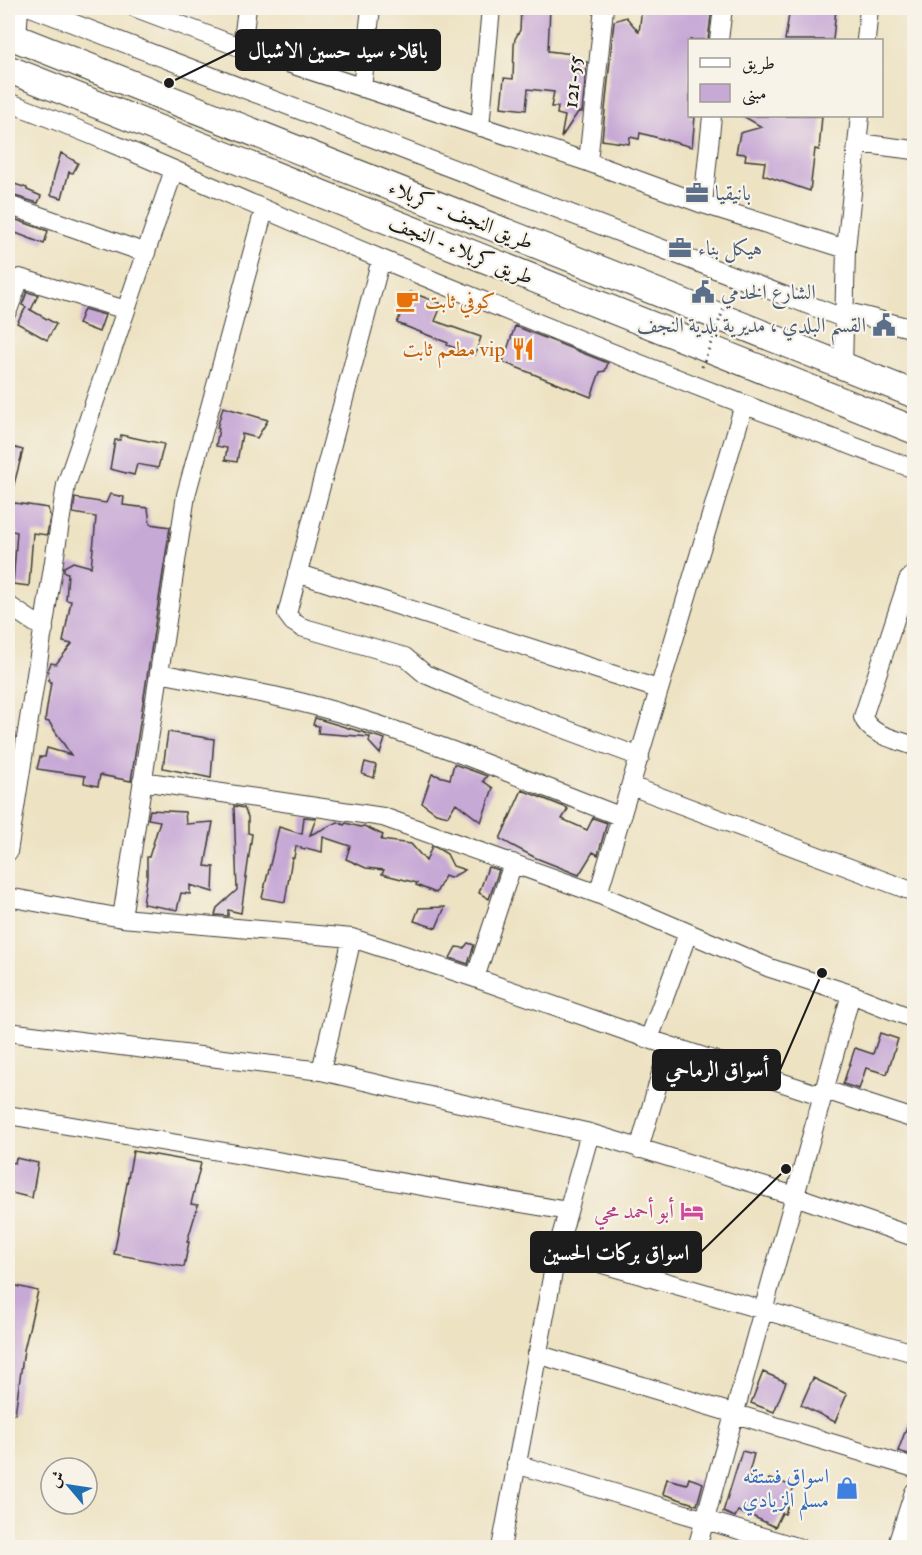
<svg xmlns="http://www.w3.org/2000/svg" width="922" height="1555" viewBox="0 0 922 1555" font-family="'IM FELL Double Pica',Amiri,serif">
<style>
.building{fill:#c7a9d6}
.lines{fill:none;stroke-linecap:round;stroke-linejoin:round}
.minor-casing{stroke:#3b3a35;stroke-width:20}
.highway-casing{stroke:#3b3a35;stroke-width:29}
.minor{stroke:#fff;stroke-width:18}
.highway{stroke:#fff;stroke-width:27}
.path-bridge{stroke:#3b3a35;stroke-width:3;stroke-dasharray:1.5 4.5;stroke-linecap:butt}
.labels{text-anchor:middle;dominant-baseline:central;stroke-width:4.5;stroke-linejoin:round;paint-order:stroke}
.street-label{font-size:21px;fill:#1c1c1c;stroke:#f7f3e8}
.service-label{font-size:21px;fill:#4e5e75;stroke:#f7f3e8;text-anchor:start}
.food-label{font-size:21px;fill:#c56008;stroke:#f7f3e8;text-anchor:start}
.hotel-label{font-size:21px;fill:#b23c85;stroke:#f7f3e8;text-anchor:end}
.shop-label{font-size:21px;fill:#366cbe;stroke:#f7f3e8;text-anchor:end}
.leader{fill:none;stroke:#1c1c1c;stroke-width:2}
.callout-dot{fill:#1c1c1c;stroke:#f7f3e8;stroke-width:2}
.callout{fill:#1c1c1c;stroke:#1c1c1c;stroke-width:2}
.callout-label{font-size:22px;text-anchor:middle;font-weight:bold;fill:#fff}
</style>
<rect width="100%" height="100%" fill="#f7f3e8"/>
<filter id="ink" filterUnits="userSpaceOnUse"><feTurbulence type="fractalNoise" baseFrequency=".0167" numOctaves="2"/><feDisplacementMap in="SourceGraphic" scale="12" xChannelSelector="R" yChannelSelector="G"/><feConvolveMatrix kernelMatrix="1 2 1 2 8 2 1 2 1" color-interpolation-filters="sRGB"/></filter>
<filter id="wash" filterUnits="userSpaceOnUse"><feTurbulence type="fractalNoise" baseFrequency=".008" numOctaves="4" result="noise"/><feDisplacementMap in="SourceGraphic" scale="24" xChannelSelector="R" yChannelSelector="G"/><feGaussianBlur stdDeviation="1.35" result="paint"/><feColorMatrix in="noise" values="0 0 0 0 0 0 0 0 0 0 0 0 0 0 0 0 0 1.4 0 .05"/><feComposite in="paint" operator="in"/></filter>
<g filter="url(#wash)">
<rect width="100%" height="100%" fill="#ede2c2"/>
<g id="blocks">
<path class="building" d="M521 8H550L548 51 573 54 574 62H587L582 112H578L561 138 565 116 557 114 558 107H551L554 92 528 89 526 110 501 107 504 78 513 79 514 46 515 39 520 30Z
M642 8H712L708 40H690V117H695L692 147 640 133 639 139 630 137 629 144 602 140 614 21 626 17 639 32Z
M790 8H836L833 40H785Z
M743 116H822L819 150 815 149 810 191 763 175 765 162 745 160 746 154 736 153 740 133 762 127Z
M61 153 78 163 73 173 69 172 62 198 51 195 54 176Z
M8 182 27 188V190L41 196 38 203 8 194Z
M8 217 48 231 44 244 8 230Z
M27 292 38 295 31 310 29 309 56 324 47 340 17 323 26 307 22 305Z
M410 292 442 304 435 321 481 337 475 355 447 345 448 343 397 323Z
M84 309 105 315 99 332 78 324Z
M515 326 608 363 605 371 600 372 591 397 503 362Z
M223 407 268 420 257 438 242 434 237 462 225 460 227 448 216 446 219 428H217Z
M121 435 164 444 158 468 137 464 134 475 110 469 115 440H120Z
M8 446 23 450 12 492 8 491Z
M110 494 124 497 123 505 148 508 150 524 170 527 131 781 100 775 98 786 84 783 85 776 37 769 40 757H45L47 748 71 755 49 722 45 721 51 682 49 681 48 670 51 663 56 664 72 644 63 642 71 601 66 600 68 573 64 572V567L73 562 91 567 94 540 96 517 73 513 75 498 106 503Z
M8 502 48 508 50 516 47 535 33 533 29 586 13 584 17 532 8 530Z
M315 718 385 739 380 754 369 742 370 737 318 733 319 726 313 725Z
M168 732 214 739 211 778 163 768Z
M365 762 376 765 374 778 362 774Z
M454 764 487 776 483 781 493 788 481 822 456 803 448 816 436 813 422 803 432 774 450 779Z
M522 790 567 808 568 809 562 819 587 830 593 818 607 823 598 855 593 852 579 875 536 858 500 839Z
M234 806 244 808 248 817V833L252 834 241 913 228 910V916L215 915 217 908 237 890Z
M150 810 185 812 186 824 213 822 205 866 214 867 213 892 190 885V894L181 893 177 910 143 904 147 876V857H149L160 821 148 819Z
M304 817 316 818 310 835 338 822 344 825 346 823 360 827 364 826 383 835 381 840 411 844 426 861 432 846 437 848 447 854 453 866 465 870 450 878 445 876 436 893 416 885 417 883 382 874 384 870 366 868 346 859 350 846 323 837 322 852 306 848 305 850 301 849V847L296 846 294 858H292L285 902 262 898 279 827 302 834Z
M488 867 499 870 489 899 479 893Z
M445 907 436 928 414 921 419 908Z
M468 943 474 945 468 964 450 958 456 947 464 948Z
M880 1033 898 1039 887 1074 866 1068 859 1089 843 1084 855 1048 873 1054Z
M133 1151 201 1163 191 1204 198 1205 187 1242H189L184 1267 114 1254Z
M16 1158 38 1163 32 1198 8 1192V1162L15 1163Z
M8 1284 38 1291 24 1350 15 1414 8 1413Z
M763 1372 786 1382 774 1412 751 1403Z
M813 1378 847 1394 835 1422 801 1405Z
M913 1410 915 1411V1456L898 1451Z
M742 1451 754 1454 748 1476 767 1484 769 1479 794 1486 785 1514 782 1513 775 1527 746 1513 745 1514 738 1511 735 1517 723 1512Z
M689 1478 703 1483 697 1505 663 1494 667 1479 687 1484Z"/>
</g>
</g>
<g filter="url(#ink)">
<use href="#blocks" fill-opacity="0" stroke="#3b3a35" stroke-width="1.5"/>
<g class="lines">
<g class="minor-casing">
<path id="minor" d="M33 8 843 318
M136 8 242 48 588 162 703 204 846 249
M17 39 19 8
M719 40 723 8
M866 40 869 8
M242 48 247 8
M362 88 371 8
M8 102C133 149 255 207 379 258 556 332 735 402 914 469
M480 127 491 8
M858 143 914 150
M588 162 604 8
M703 204 712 116
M8 205 146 253
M381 259 287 614 293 622 301 627 405 657 425 674 474 695 640 757
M8 310 20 278 126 310
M844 311 914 329
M843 367 846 249 860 116
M297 573 658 689
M914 574 908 580 863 717C870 736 897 739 914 746
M8 605 44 629
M159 673C224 686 290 697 354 717 445 745 533 783 622 817
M142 781 383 817 598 894 770 968 851 994 914 1019
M631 786 914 892
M8 852 66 485 174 170
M598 894 744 405
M8 897 122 918 352 938 475 978 649 1039 823 1096
M122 918 186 495 264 210
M475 978 513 863
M8 1032 321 1071 590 1133 795 1196 914 1237
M649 1039 688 933
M321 1071 352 938
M825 1090 914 1119
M8 1115 568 1211
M639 1149 669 1046
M557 1251 914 1353
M537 1354 914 1468
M516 1464 800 1548
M501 1548 557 1251 590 1133
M697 1548 851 994
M896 1548 914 1492"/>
</g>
<g class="highway-casing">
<path id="highway" d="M8 35 914 394
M8 69 914 430"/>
</g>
<use href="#minor" class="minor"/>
<use href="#highway" class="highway"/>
<path class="path-bridge" d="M702 367 730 292"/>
</g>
</g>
<defs>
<g id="office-bare" transform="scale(1.8)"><path d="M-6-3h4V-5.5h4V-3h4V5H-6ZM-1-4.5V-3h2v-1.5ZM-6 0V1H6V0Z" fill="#5c6f8a" stroke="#f7f3e8" stroke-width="2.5" paint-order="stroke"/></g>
<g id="civic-bare" transform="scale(1.8)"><path d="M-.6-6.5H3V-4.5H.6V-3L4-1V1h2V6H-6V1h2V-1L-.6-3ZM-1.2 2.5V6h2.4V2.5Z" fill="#5c6f8a" stroke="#f7f3e8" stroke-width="2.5" paint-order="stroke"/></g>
<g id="cafe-bare" transform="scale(1.8)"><path d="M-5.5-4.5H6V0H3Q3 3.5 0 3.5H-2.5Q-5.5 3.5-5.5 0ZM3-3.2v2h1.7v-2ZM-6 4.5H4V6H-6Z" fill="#e8710a" stroke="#f7f3e8" stroke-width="2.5" paint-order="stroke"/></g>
<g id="restaurant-bare" transform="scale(1.8)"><path d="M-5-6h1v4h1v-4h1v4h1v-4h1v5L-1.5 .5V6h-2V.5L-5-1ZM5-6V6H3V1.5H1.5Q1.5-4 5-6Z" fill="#e8710a" stroke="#f7f3e8" stroke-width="2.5" paint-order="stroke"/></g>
<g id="hotel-bare" transform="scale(1.8)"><path d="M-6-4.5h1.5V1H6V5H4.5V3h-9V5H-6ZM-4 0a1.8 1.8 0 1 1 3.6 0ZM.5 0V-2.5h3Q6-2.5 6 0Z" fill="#d1479c" stroke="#f7f3e8" stroke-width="2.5" paint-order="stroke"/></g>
<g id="shop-bare" transform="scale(1.8)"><path d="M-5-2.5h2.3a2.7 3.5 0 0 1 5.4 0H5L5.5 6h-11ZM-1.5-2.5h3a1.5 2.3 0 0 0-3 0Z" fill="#3f7fe0" stroke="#f7f3e8" stroke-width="2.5" paint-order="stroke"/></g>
</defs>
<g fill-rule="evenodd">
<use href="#office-bare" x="697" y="193"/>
<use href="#office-bare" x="680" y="248"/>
<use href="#civic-bare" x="703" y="292"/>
<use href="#cafe-bare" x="407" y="301"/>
<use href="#civic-bare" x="884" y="325"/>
<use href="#restaurant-bare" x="523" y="349"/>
<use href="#hotel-bare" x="692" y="1211"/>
<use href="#shop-bare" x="847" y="1488"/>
</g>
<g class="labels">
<g class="street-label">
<text transform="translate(573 82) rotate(-84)">121-55</text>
<text transform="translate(461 215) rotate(22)">طريق النجف - کربلاء</text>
<text transform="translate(461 250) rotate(22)">طريق کربلاء - النجف</text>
</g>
<g class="service-label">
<text x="715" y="193">بانيقيا</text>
<text x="698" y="248">هيكل بناء</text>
<text x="721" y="292">الشارع الخدمي</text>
<text x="866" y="325" text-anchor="end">القسم البلدي ، مديرية بلدية النجف</text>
</g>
<g class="food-label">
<text x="425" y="301">كوفي ثابت</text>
<text x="505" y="349" text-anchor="end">مطعم ثابت vip</text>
</g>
<g class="hotel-label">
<text x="674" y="1211">أبو أحمد محي</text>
</g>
<g class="shop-label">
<text x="829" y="1476">اسواق فستقه<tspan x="829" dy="24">مسلم الزيادي</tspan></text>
</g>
</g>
<path class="leader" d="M169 83L236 50M822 973L780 1070M786 1169L701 1252"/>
<g class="callout-dot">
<circle cx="169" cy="83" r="6"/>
<circle cx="822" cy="973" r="6"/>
<circle cx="786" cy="1169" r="6"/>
</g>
<g class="callout">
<rect x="236" y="30" width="204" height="40" rx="6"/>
<rect x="653" y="1050" width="127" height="40" rx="6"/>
<rect x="531" y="1232" width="170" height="40" rx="6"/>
</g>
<g class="callout-label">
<text x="338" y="58">باقلاء سيد حسين الاشبال</text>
<text x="717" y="1077">أسواق الرماحي</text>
<text x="616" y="1260">اسواق بركات الحسين</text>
</g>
<rect width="922" height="1555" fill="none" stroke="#f7f3e8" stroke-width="30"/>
<rect x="688" y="39" width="195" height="78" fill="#f7f3e8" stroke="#9f9d96" stroke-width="1.5"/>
<rect x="700" y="58" width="30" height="9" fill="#ffffff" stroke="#9f9d96" stroke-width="1.5"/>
<text x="742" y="69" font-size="18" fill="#1c1c1c">طريق</text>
<rect x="700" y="84" width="30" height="18" fill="#c7a9d6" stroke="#9f9d96" stroke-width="1.5"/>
<text x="742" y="99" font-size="18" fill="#1c1c1c">مبنى</text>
<g transform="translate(69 1486) rotate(299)"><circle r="28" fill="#f7f3e8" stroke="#9f9d96" stroke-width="1.5"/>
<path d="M0-4.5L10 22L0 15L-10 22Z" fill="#1f6fb2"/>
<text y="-9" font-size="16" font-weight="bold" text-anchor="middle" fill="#1c1c1c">ش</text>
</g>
</svg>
